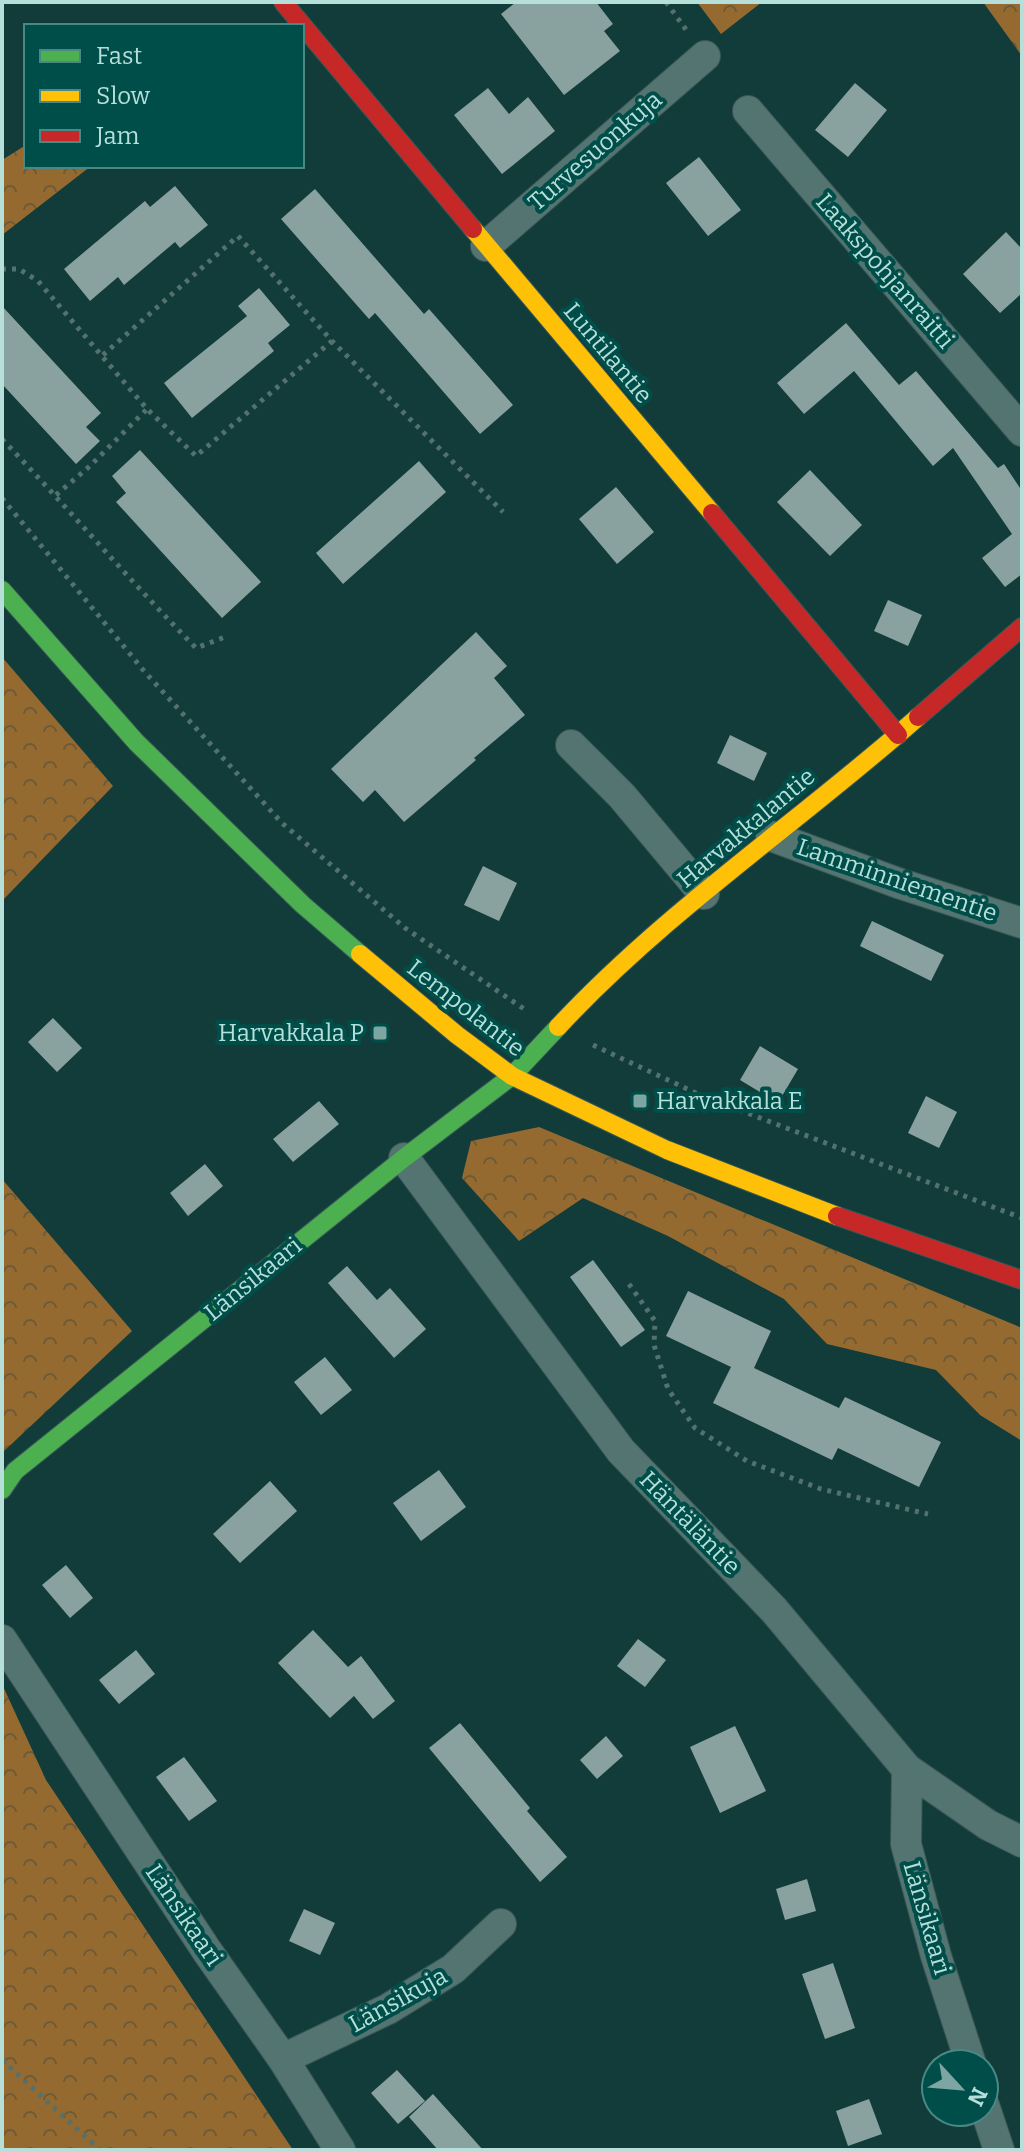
<svg xmlns="http://www.w3.org/2000/svg" width="1024" height="2152" viewBox="0 0 1024 2152" font-family="Bitter,serif">
<style>
.forest{fill:url(#forest-crowns)}
.building{fill:#89a29f}
.lines{fill:none;stroke-linecap:round;stroke-linejoin:round}
.street-casing{stroke:#395856;stroke-width:32}
.fast-casing{stroke:#395856;stroke-width:20}
.slow-casing{stroke:#395856;stroke-width:20}
.jam-casing{stroke:#395856;stroke-width:20}
.path{stroke:#53716f;stroke-width:5;stroke-dasharray:4 6;stroke-linecap:butt}
.street{stroke:#547471;stroke-width:30}
.fast{stroke:#4caf50;stroke-width:18}
.slow{stroke:#ffc107;stroke-width:18}
.jam{stroke:#c62828;stroke-width:18}
.poi-dot{fill:#7da6a2;stroke:#004e49;stroke-width:3}
.labels{text-anchor:middle;dominant-baseline:central;stroke-width:8;stroke-linejoin:round;paint-order:stroke}
.street-label{font-size:24px;fill:#b7dfda;stroke:#004e49}
.poi-label{font-size:24px;fill:#b7dfda;stroke:#004e49;text-anchor:end}
</style>
<defs>
<pattern id="forest-crowns" width="20" height="18" patternUnits="userSpaceOnUse" patternTransform="scale(2)"><rect width="20" height="18" fill="#956a30"/><path d="M2 6a3 3 0 1 1 6 0M12 15a3 3 0 1 1 6 0" fill="none" stroke="#6f5a37"/></pattern>
</defs>
<rect width="100%" height="100%" fill="#123c3a"/>
<path class="forest" d="M697 2H762L721 34Z
M983 2H1022V56Z
M26 145V166H91L2 235V160Z
M2 657 113 786 2 901Z
M539 1127 1022 1328V1441L980 1415 936 1370 827 1344 784 1299 668 1236 583 1198 519 1241 462 1178 471 1141Z
M2 1179 132 1331 2 1453Z
M2 1684 46 1780 293 2150H2Z"/>
<path class="building" d="M516 2H596L613 24 604 31 620 51 564 95 501 14Z
M855 83 887 110 848 157 815 130Z
M488 88 509 114 528 97 555 131 502 174 454 115Z
M699 157 741 210 708 236 666 183Z
M175 186 208 225 180 248 175 242 124 285 118 277 90 301 64 269 145 201 150 207Z
M315 189 424 314 429 309 513 405 480 434 375 313 369 319 281 219Z
M1006 232 1022 249V293L1000 313 963 274Z
M259 288 290 325 268 343 274 351 192 418 164 383 247 316 238 306Z
M2 306 101 413 86 427 100 441 76 464 2 384Z
M846 323 899 385 916 371 998 468 1004 464 1022 491V574L1005 587 982 558 1012 534 953 448 933 466 854 371 804 414 777 383Z
M140 450 261 582 222 618 116 502 126 493 112 476Z
M419 461 446 492 343 584 316 553Z
M810 470 862 525 830 556 777 502Z
M616 487 654 532 617 564 579 519Z
M888 600 922 615 908 646 874 631Z
M476 632 507 666 494 678 525 715 474 758 476 760 404 822 375 790 363 802 331 769Z
M730 735 767 753 754 781 717 763Z
M483 866 517 883 499 921 464 905Z
M872 921 944 955 931 981 860 946Z
M53 1018 82 1048 57 1072 28 1042Z
M760 1046 798 1069 778 1103 740 1080Z
M926 1096 957 1112 939 1148 908 1133Z
M319 1101 339 1124 293 1162 273 1139Z
M205 1164 223 1186 188 1216 170 1193Z
M593 1260 645 1330 621 1347 570 1277Z
M347 1266 377 1300 390 1288 426 1329 394 1358 328 1283Z
M688 1291 771 1331 754 1368 839 1408 845 1397 941 1442 919 1487 838 1448 832 1460 713 1403 731 1367 666 1336Z
M325 1357 352 1390 321 1415 294 1382Z
M439 1470 466 1507 421 1541 393 1503Z
M270 1481 297 1511 240 1563 213 1534Z
M66 1565 93 1598 70 1618 42 1585Z
M313 1630 348 1667 361 1656 395 1701 373 1719 354 1696 330 1718 278 1663Z
M638 1639 666 1660 645 1687 617 1666Z
M136 1650 155 1674 119 1704 99 1680Z
M460 1723 530 1808 527 1811 567 1857 540 1882 429 1748Z
M735 1726 766 1791 720 1813 690 1747Z
M606 1736 623 1756 597 1779 580 1760Z
M184 1757 217 1801 189 1821 156 1777Z
M807 1879 816 1911 785 1920 776 1889Z
M304 1909 335 1923 320 1955 289 1941Z
M833 1963 855 2028 825 2039 802 1974Z
M397 2070 425 2101 398 2124 371 2093Z
M433 2094 483 2150H438L409 2117Z
M869 2099 882 2134 848 2146 836 2111Z"/>
<g class="lines">
<g class="street-casing">
<path id="street" d="M748 111 1022 431
M486 246 705 56
M571 745 622 796 704 894
M771 836 898 883 1022 923
M404 1158 621 1451 774 1610 907 1769 988 1825 1022 1842
M2 1640 207 1951 283 2059 340 2150
M907 1769 906 1844 936 1956 971 2064
M283 2059 388 2009 453 1969 501 1924
M984 2105 999 2150"/>
</g>
<g class="fast-casing">
<path id="fast" d="M2 590 136 742 303 905 360 954
M2 1490 15 1471 404 1158 512 1076 558 1027"/>
</g>
<g class="slow-casing">
<path id="slow" d="M473 229 712 513
M360 954 457 1035 512 1076 667 1150 837 1216
M558 1027C666 911 799 822 918 717"/>
</g>
<g class="jam-casing">
<path id="jam" d="M283 2 473 229
M712 513 898 735
M918 717 1022 627
M837 1216 1022 1280"/>
</g>
<path class="path" d="M666 2 687 31
M2 269H19L38 281 147 409 196 456 332 341
M103 355 238 236 332 341 503 512
M2 439C68 508 129 580 196 648L225 637
M56 495 90 466 147 409
M2 498 144 671 282 823 405 928 524 1009
M593 1045 700 1095 1022 1218
M629 1284 655 1321 654 1345 668 1389 695 1428 747 1461 821 1489 928 1514
M2 2060 100 2150"/>
<use href="#street" class="street"/>
<use href="#fast" class="fast"/>
<use href="#slow" class="slow"/>
<use href="#jam" class="jam"/>
</g>
<g class="poi-dot">
<rect x="372" y="1025" width="16" height="16" rx="4"/>
<rect x="632" y="1093" width="16" height="16" rx="4"/>
</g>
<g class="labels">
<g class="street-label">
<text transform="translate(595 151) rotate(-41)">Turvesuonkuja</text>
<text transform="translate(885 271) rotate(49)">Laakspohjanraitti</text>
<text transform="translate(608 353) rotate(50)">Luntilantie</text>
<text transform="translate(746 828) rotate(-40)">Harvakkalantie</text>
<text transform="translate(897 880) rotate(19)">Lamminniementie</text>
<text transform="translate(466 1008) rotate(38)">Lempolantie</text>
<text transform="translate(253 1279) rotate(-39)">Länsikaari</text>
<text transform="translate(690 1523) rotate(46)">Häntäläntie</text>
<text transform="translate(184 1915) rotate(56)">Länsikaari</text>
<text transform="translate(927 1918) rotate(74)">Länsikaari</text>
<text transform="translate(398 2000) rotate(-29)">Länsikuja</text>
</g>
<g class="poi-label">
<text x="364" y="1033">Harvakkala P</text>
<text x="656" y="1101" text-anchor="start">Harvakkala E</text>
</g>
</g>
<rect width="1024" height="2152" fill="none" stroke="#b7dfda" stroke-width="8"/>
<rect x="24" y="24" width="280" height="144" fill="#004e49" stroke="#498883" stroke-width="2"/>
<rect x="40" y="50" width="40" height="12" fill="#4caf50" stroke="#498883" stroke-width="2"/>
<text x="96" y="64" font-size="24" fill="#b7dfda">Fast</text>
<rect x="40" y="90" width="40" height="12" fill="#ffc107" stroke="#498883" stroke-width="2"/>
<text x="96" y="104" font-size="24" fill="#b7dfda">Slow</text>
<rect x="40" y="130" width="40" height="12" fill="#c62828" stroke="#498883" stroke-width="2"/>
<text x="96" y="144" font-size="24" fill="#b7dfda">Jam</text>
<g transform="translate(960 2088) rotate(116)"><circle r="38" fill="#004e49" stroke="#498883" stroke-width="2"/>
<path d="M0-6L14 30L0 20L-14 30Z" fill="#7da6a2"/>
<text y="-12" font-size="22" font-weight="bold" text-anchor="middle" fill="#b7dfda">N</text>
</g>
</svg>
